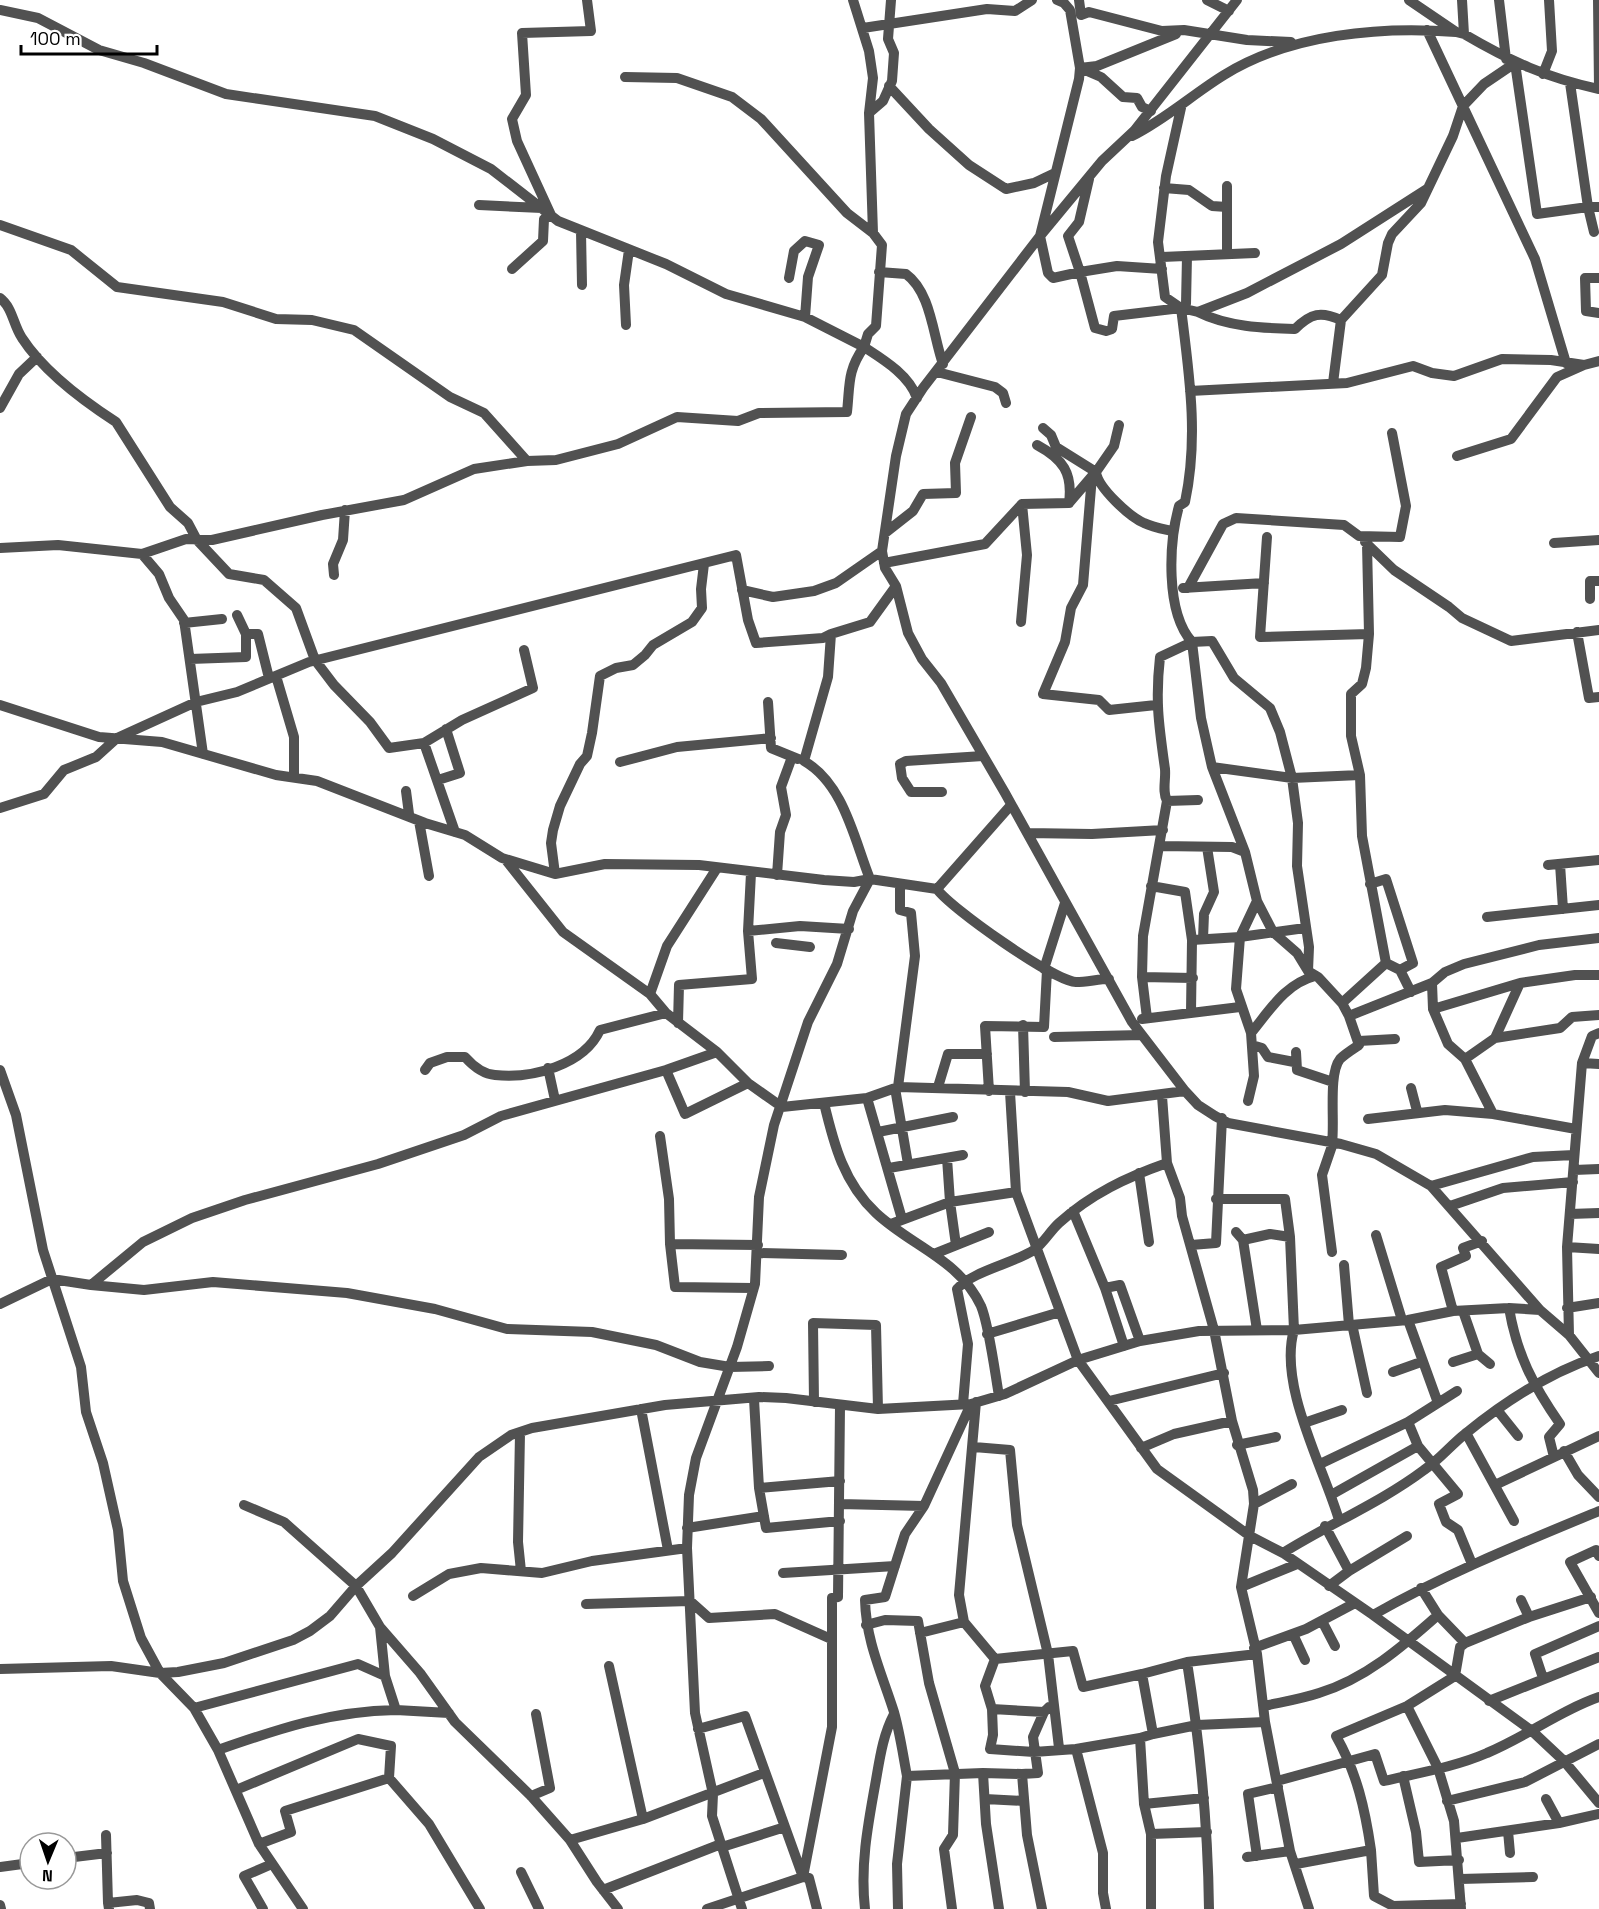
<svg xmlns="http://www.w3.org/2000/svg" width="1599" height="1909" viewBox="0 0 1599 1909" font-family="'Space Grotesk',sans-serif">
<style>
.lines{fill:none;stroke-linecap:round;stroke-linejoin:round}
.minor{stroke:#515151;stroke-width:10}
</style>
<rect width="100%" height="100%" fill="#fff"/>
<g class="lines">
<path class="minor" d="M853 0 869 51 873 78 869 113 873 233 882 245 876 326 868 334 864 347C884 360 909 375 917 398
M1057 0 1064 3 1070 10 1080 68 1079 79 1040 236 1048 273 1053 278 1080 272 1095 328 1106 331 1112 329 1114 316 1181 308C1189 373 1199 437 1185 502L1179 506C1169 542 1165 612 1192 642L1160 657C1155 701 1159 726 1165 769 1166 780 1162 791 1167 801L1143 936 1142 977 1147 1018
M1079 0 1081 15 1089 12 1162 31 1184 30 1247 40 1291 42
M1207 0 1229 11
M1237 0 1134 131 1102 161 1040 236 923 388 906 414 896 456 882 551 885 568 896 586 908 633 922 659 941 683 1005 793 1132 1022 1185 1091 1198 1105 1215 1116 1228 1123 1341 1144 1376 1154 1431 1186 1540 1310 1569 1335 1599 1373
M1409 0 1456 32 1464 34C1510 61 1547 78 1599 89
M1462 0 1464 34
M1499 0 1506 59
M1598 0 1599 88
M0 10 38 18 99 50 144 63 226 94 375 116 433 139 491 169 558 221 666 264 726 294 805 317 864 347C847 371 850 385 847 412L759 413 738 421 677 417 618 444 556 460 527 461 484 413 450 397 354 330 312 320 276 319 223 302 117 287 71 250 0 225
M863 28 987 9 1015 11 1032 0
M1427 30 1535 259 1566 363
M1543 74 1552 51 1549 0
M625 77 677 78 732 97 761 119 847 213 873 233
M1570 83 1588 207H1599
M889 86 929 129 969 165 1006 189 1034 183 1055 173
M1181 108 1166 176 1158 242 1165 297 1181 308 1198 312 1247 293 1341 244 1427 189
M1151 111 1142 107 1137 98 1123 97 1101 77 1080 68 1097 66 1176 34
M869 113 883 101 892 81 894 53 888 39 891 0
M1132 136C1166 119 1193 94 1224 75 1290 34 1381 26 1456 32
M1089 179 1079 222 1068 236 1080 272 1117 266 1162 269
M1227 186V254
M1164 188 1189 190 1212 206 1227 207
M479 205 542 208
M581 231 582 285
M1162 257 1255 253
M512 269 543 241 544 219 551 215 517 141 512 119 526 95 522 33 591 31 587 0
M879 272 906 274C931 292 933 336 943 364
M789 278 794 251 805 241 819 245 808 277 805 317
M1599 278H1585L1586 311 1599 313
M0 298C13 308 13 325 22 338 44 372 82 400 116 422L170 507 188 523 197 540 229 574 264 580 296 608 315 660 334 685 370 722 389 748 424 743
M1181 308 1186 304 1187 256
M1198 312C1228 327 1263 328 1295 329 1311 313 1321 311 1341 320
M626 325 624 285 629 250
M937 372 995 387 1003 393 1006 403
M1333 383 1341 320 1382 275 1388 243 1392 234 1421 203 1453 136 1463 106 1484 84 1515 63 1537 214 1588 207 1594 232
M1190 391 1347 383 1413 366 1432 373 1454 376 1502 359 1551 360 1584 365 1599 361
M0 408 19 374 37 357
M1043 428 1051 435 1056 447 1096 472 1114 446 1119 425
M1457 456 1511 439 1557 377 1584 365
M1096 472C1098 488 1130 517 1144 523 1152 527 1163 529 1172 531
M1092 476 1083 585 1071 608 1065 642 1043 694 1099 700 1109 710 1156 705
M1069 503 1093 475
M885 533 913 511 923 494 956 493 955 463 971 417
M1267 537 1260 637 1369 634
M1365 542 1394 570 1449 607 1462 618 1511 641 1599 630
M1554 543 1599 540
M1367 544 1369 634 1366 668 1362 684 1351 694V736L1360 775 1362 836 1386 963 1400 970 1411 992
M0 548 58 545 142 554 186 539 212 540 322 515 404 500 474 469 527 461
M142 554 159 574 169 598 184 620 203 754
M884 563 985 544 1022 504 1069 503C1073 473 1063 459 1037 445
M334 575 333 564 343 540 345 510
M1183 588 1264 583
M1188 588 1223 524 1236 518 1344 525 1359 536 1400 537 1406 506 1392 433
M742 590 773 597 814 591 836 583 882 551
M1590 599V581H1599
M1021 622 1027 555 1022 504
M184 623 222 619
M1577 632 1589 698 1599 697
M246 634H258L269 678
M190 659 246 657V634L237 615
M276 676 294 737V777
M768 702 771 748 798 759
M0 705 99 737 162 742 276 775 317 781 425 823 465 835 502 858 555 874 605 864 699 865 824 880 854 882 870 879 937 889C950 908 1054 981 1076 982 1087 982 1099 979 1109 979
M620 762 677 747 771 738
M1212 767 1292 778 1360 775
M438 780 460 773 446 729
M406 791 409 814
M942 792H911L902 778 900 764 906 761 983 756
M1167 801 1198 800
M0 808 44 794 64 770 96 757 117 738 196 702 237 692 309 662 736 555 748 620 756 643 823 638 831 634
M419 821 429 876
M455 832 424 743 462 720 533 688 524 650
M1027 833 1092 834 1163 830
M1160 846 1232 847 1245 852
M505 859 563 932 650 994 666 1013 717 1052 748 1083 782 1107 867 1098 898 1087 1068 1092 1108 1101 1185 1091
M1560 864 1563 909
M1548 865 1599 860
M555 874 551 843 553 830 560 806 580 764 587 756 592 733 600 676 616 668 633 665 645 655 653 645 692 622 702 608 701 589 704 564
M777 875 780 832 786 815 781 787 792 757
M1370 884 1386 879 1413 963 1400 970
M1151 886 1185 892 1192 940 1191 1012
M937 889 1011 805
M1257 901 1273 932 1297 953 1308 971 1318 977 1342 1003 1349 1016
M1487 917 1599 905
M748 931 800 926 849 929
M1203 939 1204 914 1214 892 1207 847
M1192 940 1240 937 1305 928
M776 943 810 947
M1044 969 1065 903
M1142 977 1193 978
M1432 983 1433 1009 1448 1044 1465 1059 1493 1114
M650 994 667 946 717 868
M1342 1003 1386 963
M1433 1009 1520 983
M1142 1019 1240 1007
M678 1023 679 985 752 979 748 931 751 873
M1023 1025 1025 1092
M1251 1033C1270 1010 1285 984 1315 976
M1054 1037 1142 1035
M1495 1038 1520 983 1575 975H1599
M1359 1041 1395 1039
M1252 1045 1262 1048 1268 1057 1294 1062
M1296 1052 1297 1070 1333 1082
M1465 1059 1495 1038 1560 1028 1572 1017 1599 1015
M1582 1063 1599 1064
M548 1068 555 1100
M0 1070 16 1115 43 1250 81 1367 86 1412 103 1463 118 1530 123 1581 141 1638 160 1673 194 1708 218 1750 259 1844 303 1909
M425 1070 430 1063 447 1057H465C473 1066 482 1074 495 1075 532 1079 584 1065 600 1030L666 1013
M666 1070 685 1114 748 1083
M898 1087 915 956 911 913 900 910V884
M938 1087 948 1054H987
M895 1088 908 1164
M1411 1088 1417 1111
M989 1091 985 1026 1044 1027 1047 970
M1010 1092 1016 1192 1078 1360 1157 1469 1250 1536 1283 1553 1373 1615 1532 1731 1564 1761 1599 1803
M867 1098 902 1219
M1248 1101 1254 1076 1251 1033 1236 989 1240 937 1257 901 1245 852 1212 767 1201 718 1192 642 1212 641 1234 678 1270 708 1280 732 1292 778 1298 823 1297 866 1309 947 1308 971
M824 1103C834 1145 844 1183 876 1213 911 1246 959 1259 981 1306 989 1325 995 1373 999 1396
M1368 1119 1445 1110 1493 1114 1576 1129
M878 1132 953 1117
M660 1136 669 1199 670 1244 758 1245
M1332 1143C1335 1122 1328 1074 1340 1059 1345 1054 1353 1049 1359 1045L1349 1016 1432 983 1445 972 1464 964 1539 945 1599 938
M947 1158 950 1202 956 1245
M889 1168 963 1155
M1574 1170 1599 1169
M1139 1173 1149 1242
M1431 1186 1533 1157 1574 1155
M1216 1199H1285L1290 1237 1294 1330C1278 1385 1323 1466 1339 1520
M1450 1206 1503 1188 1573 1182
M1073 1211 1105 1288 1124 1346
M1570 1214 1599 1213
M891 1224 950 1202 1016 1192
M1236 1232 1243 1240 1257 1330
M1376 1235 1402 1320
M1243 1240 1270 1234 1290 1237
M670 1244 675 1287 753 1288
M1191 1245 1216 1243 1222 1118
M1567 1247 1599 1249
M1332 1252 1322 1175 1333 1143
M758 1253 842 1255
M934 1254 989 1232
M1344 1265 1349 1325
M91 1285 144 1290 213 1282 347 1293 435 1309 507 1329 592 1332 656 1345 700 1362 730 1367 769 1366
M1105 1288 1120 1285 1140 1341
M0 1304 52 1279 91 1285 143 1242 192 1218 245 1200 378 1164 464 1135 501 1116 666 1070 717 1052
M1509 1308C1517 1355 1533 1385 1560 1424L1549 1437 1554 1457
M1567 1308 1599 1303
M1453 1311 1441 1267 1466 1256 1463 1248 1482 1241
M1463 1311 1478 1354 1490 1364
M1352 1324 1367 1393
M987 1334 1060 1312
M1569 1335 1567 1247 1582 1063 1592 1036 1599 1033
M1453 1362 1478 1354
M1393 1372 1421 1362
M754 1399 759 1488 766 1528 840 1521
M1109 1401 1224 1373
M814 1402 813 1323 876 1325 878 1409
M976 1402 959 1595 964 1622 995 1659 985 1686 992 1709 993 1735 990 1749 1034 1752 1076 1749 1103 1853V1893L1106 1909
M1438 1403 1457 1391
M963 1404 968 1344 957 1289C973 1271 1012 1264 1034 1250 1044 1243 1050 1231 1059 1223 1091 1194 1127 1177 1167 1163
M971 1404 924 1506 905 1534 885 1597 865 1600C866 1641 882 1674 894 1712 900 1733 903 1755 907 1776L983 1773 986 1824 999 1909
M641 1409 668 1550
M1498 1411 1518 1436
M1304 1423 1342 1410
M520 1433 518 1542 521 1571
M1466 1433 1514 1521
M1237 1445 1276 1437
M1418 1446 1458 1494 1439 1504 1446 1522 1458 1530 1472 1564
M974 1447 1010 1450 1017 1525 1048 1654 1059 1748
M1141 1448 1174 1434 1232 1421
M1564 1451 1578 1475 1599 1497
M1320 1464 1408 1422 1438 1403 1408 1320
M1495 1485 1599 1436
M759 1488 840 1481
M1331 1495 1418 1446 1408 1422
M840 1504 924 1506
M1254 1504 1292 1484
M244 1505 284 1522 356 1586 380 1627 420 1673 455 1722 531 1796 570 1840 597 1882 618 1909
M1325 1526 1349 1571 1329 1586
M687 1528 764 1516
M1283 1553C1329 1524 1380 1503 1424 1470 1439 1460 1451 1445 1465 1434 1504 1402 1551 1372 1599 1356
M1599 1556 1596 1550 1570 1562 1599 1613
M1349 1571 1407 1536
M783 1573 895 1566
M1241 1587 1297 1564
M413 1596 449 1574 481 1568 542 1573 592 1561 687 1548
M586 1604 690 1601 709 1618 775 1614 831 1639
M1373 1615C1445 1574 1522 1543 1599 1511
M1529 1617 1591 1597
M1322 1621 1335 1646
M866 1625 885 1620 918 1621 929 1683 955 1773 953 1835 944 1849 952 1909
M380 1627 385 1676 396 1710 449 1713
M920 1633 964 1622
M1293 1634 1305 1660
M1465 1643 1529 1617 1521 1600
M1254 1648 1306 1629 1355 1603
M1257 1654 1265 1722 1290 1851 1309 1909
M995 1659 1073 1651 1083 1687 1142 1674
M1187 1662C1200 1744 1208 1826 1209 1909
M609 1666 643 1819
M0 1669 111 1666 160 1673 178 1672 224 1663 293 1640 310 1631 330 1616 356 1586 392 1553 479 1457 511 1435 532 1428 665 1405 759 1397 786 1398 878 1409 971 1404 1005 1394 1078 1360 1140 1341 1199 1331 1294 1330 1408 1320 1453 1311 1509 1308 1540 1310
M1543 1678 1535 1654 1599 1626
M1489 1701 1599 1657
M1264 1706C1282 1702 1301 1699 1319 1693 1365 1679 1402 1647 1438 1615
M1407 1706 1438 1768 1454 1821 1461 1909
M194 1708 358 1664 385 1676
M992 1709 1044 1712 1049 1707
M698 1729 745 1716 803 1877 809 1878 817 1909
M1153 1734 1197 1725 1265 1722
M1076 1749 1140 1738
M218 1750C278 1729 331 1711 396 1710
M983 1773 1022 1774
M1403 1776 1416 1832 1419 1862 1459 1860
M1277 1781 1375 1754 1384 1781C1418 1773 1455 1767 1487 1753 1526 1737 1559 1711 1599 1697
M236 1790 358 1739 391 1746 389 1778
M531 1796 550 1788 536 1714
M985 1799 1024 1801
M1546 1799 1559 1823
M1447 1801 1525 1782 1599 1744
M1144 1804 1204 1798
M1508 1831 1510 1853
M1151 1834 1207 1832
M106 1835 108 1903
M1457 1838 1559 1823 1599 1814
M570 1840 643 1819 764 1773
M259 1844 291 1832 285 1811 389 1778 429 1824 480 1909
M722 1847 785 1827
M1371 1850 1374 1896 1393 1906 1461 1904
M1257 1856 1248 1794 1278 1787
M1247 1857 1290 1851
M66 1858 107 1853
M1296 1864 1371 1850C1365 1809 1357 1773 1336 1736L1407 1706 1455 1676 1460 1647 1465 1643 1438 1615 1421 1588
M0 1867 30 1863
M521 1872 539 1909
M1460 1879 1533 1877
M603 1890 721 1844
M0 1905 1 1909
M109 1909 108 1903 137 1900 149 1903 150 1909
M263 1909 244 1876 272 1864
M707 1909 803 1877 832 1727V1598L838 1597 840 1406
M742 1909 712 1816 713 1794 695 1713 687 1548 689 1495 696 1458 737 1347 755 1284 759 1197 774 1125 808 1022 837 964 853 911 870 879C854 839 844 784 804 761L828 677 831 634 870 622 896 586
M865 1909C860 1865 868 1824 876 1780 880 1757 883 1735 894 1714
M898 1909 897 1864 907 1776
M1042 1909 1027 1835 1022 1774 1038 1773 1033 1737 1044 1712
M1151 1909V1834L1144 1804 1140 1738 1153 1734 1142 1674 1187 1662 1257 1654 1241 1587 1254 1504 1253 1490 1232 1421 1214 1330 1182 1216 1180 1198 1167 1163 1162 1096"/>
</g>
<g transform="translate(48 1861) rotate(182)"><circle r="28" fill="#ffffff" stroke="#999999" stroke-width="1.5"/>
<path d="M0-4.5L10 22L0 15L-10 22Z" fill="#000000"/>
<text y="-9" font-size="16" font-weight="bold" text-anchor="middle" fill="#000000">N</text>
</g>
<path d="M21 45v9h136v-9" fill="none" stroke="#000000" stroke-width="3"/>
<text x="30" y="45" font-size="18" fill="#000000" stroke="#ffffff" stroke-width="4.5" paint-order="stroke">100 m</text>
</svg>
